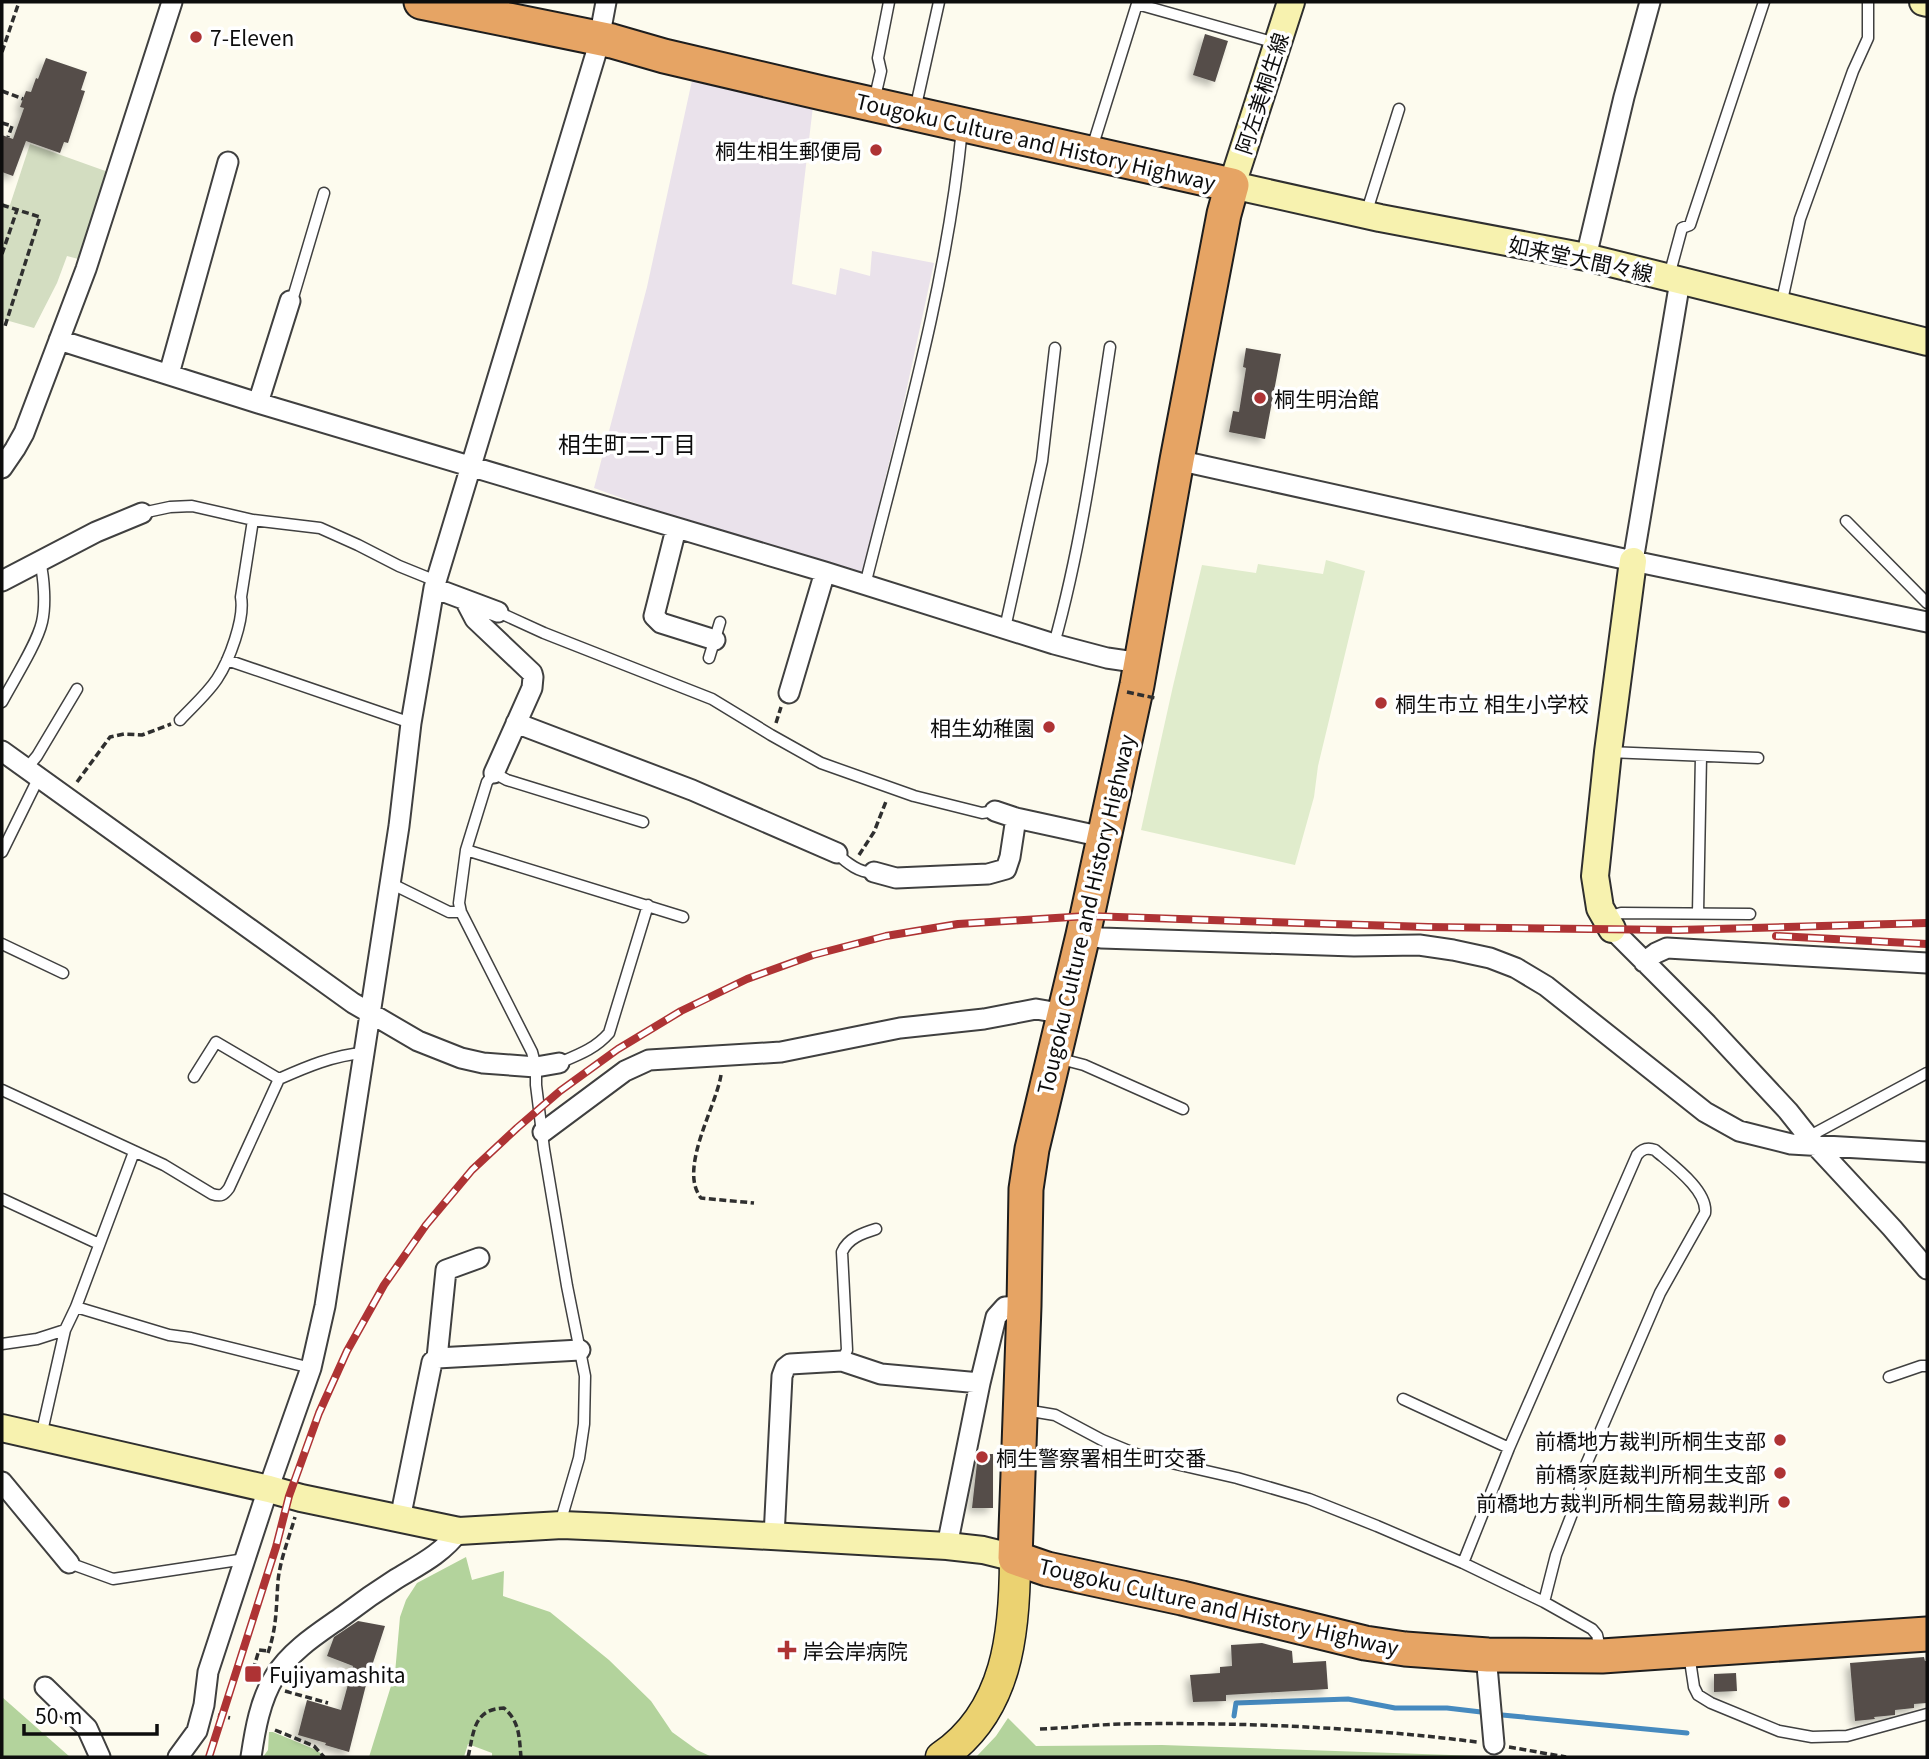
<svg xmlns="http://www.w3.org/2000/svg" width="1929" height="1759" viewBox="0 0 1929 1759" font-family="Georgia,'Noto Sans JP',serif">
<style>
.industrial{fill:#eae2eb}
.forest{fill:#b3d39c}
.cemetery{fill:#d3ddc1}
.pitch{fill:#e0eccc}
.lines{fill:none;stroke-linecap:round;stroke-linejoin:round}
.stream{stroke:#468abf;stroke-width:5}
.building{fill:#544e4a;filter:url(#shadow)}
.lane-casing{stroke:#404040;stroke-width:13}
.street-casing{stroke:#404040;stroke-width:23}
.secondary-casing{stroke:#2f2f2f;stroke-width:30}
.primary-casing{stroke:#1e1e1e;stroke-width:33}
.highway-casing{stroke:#1e1e1e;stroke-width:37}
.path{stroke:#2f2f2f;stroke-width:3.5;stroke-dasharray:7 3.5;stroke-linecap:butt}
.lane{stroke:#fff;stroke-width:10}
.street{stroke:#fff;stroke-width:19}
.secondary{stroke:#f7f2af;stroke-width:26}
.primary{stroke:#ebd271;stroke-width:30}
.highway{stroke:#e6a464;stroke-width:33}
.rail-casing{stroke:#ae3334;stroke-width:8}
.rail{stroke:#fff;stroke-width:5;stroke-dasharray:16;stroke-linecap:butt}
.path-bridge{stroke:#2f2f2f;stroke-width:3.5;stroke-dasharray:7 3.5;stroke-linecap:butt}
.poi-dot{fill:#ae3334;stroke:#fff;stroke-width:2.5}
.labels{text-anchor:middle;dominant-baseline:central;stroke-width:7;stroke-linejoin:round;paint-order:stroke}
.poi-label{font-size:21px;fill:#0d0d0d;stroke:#fff;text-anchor:start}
.street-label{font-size:21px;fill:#0d0d0d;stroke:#fff}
.neighbourhood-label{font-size:23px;fill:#0d0d0d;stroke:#fff}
</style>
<defs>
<filter id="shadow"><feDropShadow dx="-4.5" dy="4.5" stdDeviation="3.5" flood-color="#0004"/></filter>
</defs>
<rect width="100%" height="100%" fill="#fdfbee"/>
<path class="industrial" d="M693 76 813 106 792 284 836 295 840 268 870 276 872 251 934 263 903 406 862 574 671 516 594 488 647 287Z"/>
<path class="forest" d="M466 1557 472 1580 504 1571 503 1596 550 1612 609 1660 651 1701 672 1732 697 1750 712 1757H492V1753L468 1744 464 1757H369L395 1673 400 1617 406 1600 417 1583Z
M2 1697 70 1757H2Z
M1008 1718 1036 1746 1162 1745 1509 1757H976L996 1736Z
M269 1732H273L314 1749 327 1757H263L268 1750Z"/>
<path class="cemetery" d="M30 144 111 173 82 260 67 256 57 283 34 328 2 319V203L10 205Z"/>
<path class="pitch" d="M1326 560 1365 571 1318 766 1314 797 1295 865 1141 830 1173 686 1202 565 1256 573 1258 564 1323 574Z"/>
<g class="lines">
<path class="stream" d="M1502 1715 1687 1733
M1234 1716 1236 1703 1348 1699 1395 1708H1447L1481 1712"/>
</g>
<path class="building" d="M1205 34 1228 41 1215 82 1193 75Z
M46 58 87 72 81 90 85 91 68 143 64 142 60 153 26 141 13 176 2 172V135L13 139 24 108 20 107 26 91 31 92 36 78 38 79Z
M1246 348 1281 354 1265 439 1229 432 1233 411 1239 412 1246 368 1243 367Z
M978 1454H993V1508H972Z
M358 1621 385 1626 367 1681 349 1752 325 1745 326 1743 298 1735 307 1700 341 1710 353 1666 327 1656 334 1637Z
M1262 1643 1292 1651 1293 1663 1326 1661 1328 1689 1226 1695V1701L1193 1702 1190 1675 1220 1673V1667L1232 1666 1231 1645Z
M1924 1657 1925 1661H1927V1685H1926L1927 1703 1914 1704V1708L1895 1710V1715L1874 1717 1875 1719 1855 1721 1850 1663Z
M1736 1673 1737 1691 1714 1692V1674Z"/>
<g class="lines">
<g class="lane-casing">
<path id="lane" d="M874 101 881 71 878 58 889 2
M915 110 939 2
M1092 148 1137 4 1276 43
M1366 214 1399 109
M1669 276 1682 228 1690 225 1764 2
M290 301 294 294 324 193
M1781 305 1800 219 1853 71 1868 38V2
M142 513 170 507 192 506 253 520 320 528 358 545 399 566 436 581
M1846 521 1927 603
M865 585C903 434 947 284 962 129
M498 612 544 633 712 699 771 735 821 763 914 796 982 813 995 811
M1005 628 1042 461 1055 348
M1054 644C1081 547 1095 446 1110 347
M709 658 720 622
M227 660 411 723
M2 702C13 681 37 644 42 622 46 605 44 578 40 561
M180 720C192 707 207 694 217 679 229 661 245 619 241 597L253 520
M1608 752 1758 758
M27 768 37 756 77 689
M466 850 683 917
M2 852 39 777
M837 853C846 863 861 874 874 872
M390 883 449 912H461L532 1052 536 1067V1085L544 1149 567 1286 585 1376 584 1424 579 1458 563 1513 562 1525
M461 912 459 903 466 850 487 782 494 773 507 780 643 822
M1698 913 1701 756
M1608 917 1621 913 1750 914
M2 944 63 973
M1057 1058 1084 1065 1183 1109
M559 1063C578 1055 595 1049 609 1033L648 905
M194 1077 216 1042 279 1079
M2 1090 164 1165 212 1194C221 1197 224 1195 229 1188L279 1079C306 1067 334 1055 364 1053
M1808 1137 1927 1073
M2 1199 99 1244
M76 1307 169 1335 191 1338 311 1368
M2 1344 37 1339 65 1330
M842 1361 847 1350 842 1252C848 1238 863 1233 876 1229
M1889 1377 1921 1366H1927
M1403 1399 1509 1448
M1025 1410 1055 1415 1102 1440 1141 1456 1237 1478 1309 1499 1377 1526 1463 1563 1544 1602 1592 1629 1597 1635 1601 1652
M41 1436 65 1330 76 1307 134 1152
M69 1563 113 1579 245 1559
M1463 1563 1509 1448 1637 1155C1642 1149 1647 1147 1655 1150 1671 1164 1708 1190 1705 1213L1660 1293 1585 1467 1577 1501 1556 1555 1544 1602
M1689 1654 1694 1687 1698 1695 1711 1703 1779 1731 1812 1737 1847 1736 1927 1714"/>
</g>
<g class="street-casing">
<path id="street" d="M1586 257 1624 97 1650 2
M59 340 258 403 825 572 1054 644 1107 658 1141 663
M169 374 228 162
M258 403 290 301
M1177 460 1633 561 1927 622
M2 468 15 449 24 433 86 269 172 2
M676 529 654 616 661 623 715 640
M1633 561 1680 281
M2 581 96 532 142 513
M434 588 498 612
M465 600 475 619 532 673 533 677 532 688 494 773
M789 693 825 572
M516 723 692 790 837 853
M2 751 353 1003 418 1041 461 1058 483 1063 536 1067 559 1063
M995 811 1016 818 1103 837
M874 872 896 878 988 874 1006 869 1010 857 1016 818
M1612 929 1707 1024 1788 1111 1815 1145 1892 1228 1927 1269
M1083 935 1101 938 1354 946 1419 945 1453 950 1490 958 1516 968 1546 986 1705 1112 1739 1131 1791 1144 1927 1152
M1644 962 1656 953 1667 948 1927 963
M543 1132 625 1071 649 1060 781 1052 900 1028 984 1019 1036 1009 1065 1014
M479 1258 446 1270 437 1358 580 1350
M2 1482 69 1563
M400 1519 432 1362 437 1358
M774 1537 782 1376 785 1368 790 1364 842 1361 881 1374 980 1383
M947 1546 980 1383 996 1317 1005 1307 1024 1306
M1488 1655 1487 1666 1494 1744
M45 1687 87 1728 100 1757
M178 1757 197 1731 204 1705 208 1672 264 1501 311 1368 325 1306 399 826 411 723 434 588 597 50 606 2
M251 1757C255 1730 260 1700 275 1676 291 1650 319 1633 343 1616 360 1603 377 1591 396 1579 419 1565 442 1554 459 1531"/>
</g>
<g class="secondary-casing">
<path id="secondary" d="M1291 2 1232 185 1380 218 1586 257 1927 342
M1923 2 1927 3
M1612 929 1600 908 1595 876 1608 752 1633 561
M2 1428 269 1489 301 1498 459 1531 562 1525 609 1527 947 1546 983 1550 1015 1558"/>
</g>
<g class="primary-casing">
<path id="primary" d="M941 1757C1008 1712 1015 1632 1015 1558"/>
</g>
<g class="highway-casing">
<path id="highway" d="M421 2 612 41 664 56 822 93 1232 185 1224 214 1177 460 1137 685 1083 935 1032 1149 1026 1189 1024 1306 1015 1558 1047 1569 1182 1598 1365 1643 1405 1649 1488 1655 1602 1656 1927 1634"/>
</g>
<path class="path" d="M2 52 19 2
M2 91 23 99
M2 123 12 126 8 137
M2 205 40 217 5 326 2 325
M2 254 17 210
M776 723 781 707
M77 782 110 737 124 734 142 735 171 724
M859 855 874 832 887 799
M721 1075C716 1107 678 1169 701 1198L754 1203
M268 1653C277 1626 276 1608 278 1581 280 1560 289 1538 295 1517
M253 1670 259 1650 268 1651
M285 1691 328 1703
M218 1715 230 1718
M1040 1729C1067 1728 1093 1725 1120 1724 1240 1722 1359 1727 1477 1742
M275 1730 314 1746 324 1757
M1509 1747 1566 1757
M468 1757C474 1732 473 1709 504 1708 520 1722 519 1737 521 1757"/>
<use href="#lane" class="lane"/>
<use href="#street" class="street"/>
<use href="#secondary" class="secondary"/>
<use href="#primary" class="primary"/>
<use href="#highway" class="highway"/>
<g class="rail-casing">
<path id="rail" d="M1776 936 1927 944
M209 1757 276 1547 289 1496 319 1413 347 1351 384 1285 426 1225 472 1170 517 1128 560 1091 618 1049 681 1011 747 979 813 955 886 936 958 924 1087 916 1428 927 1678 930 1927 923"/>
</g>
<use href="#rail" class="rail"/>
<path class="path-bridge" d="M1127 692 1155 698"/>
</g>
<g class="poi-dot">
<circle cx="196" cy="37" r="7"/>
<circle cx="876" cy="150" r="7"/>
<circle cx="1260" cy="398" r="7"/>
<circle cx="1381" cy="703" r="7"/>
<circle cx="1049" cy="727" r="7"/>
<circle cx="1780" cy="1440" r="7"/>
<circle cx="982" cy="1457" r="7"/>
<circle cx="1780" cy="1473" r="7"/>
<circle cx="1784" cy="1502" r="7"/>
<path d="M783.5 1639.5h7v7h7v7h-7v7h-7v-7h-7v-7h7z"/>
<rect x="244" y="1665" width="18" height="18" rx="3.5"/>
</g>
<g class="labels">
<g class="poi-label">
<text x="210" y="37">7-Eleven</text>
<text x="862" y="150" text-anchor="end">桐生相生郵便局</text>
<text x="1274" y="398">桐生明治館</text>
<text x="1395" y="703">桐生市立 相生小学校</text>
<text x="1035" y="727" text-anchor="end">相生幼稚園</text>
<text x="1766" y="1440" text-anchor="end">前橋地方裁判所桐生支部</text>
<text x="996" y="1457">桐生警察署相生町交番</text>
<text x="1766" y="1473" text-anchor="end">前橋家庭裁判所桐生支部</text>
<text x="1770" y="1502" text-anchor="end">前橋地方裁判所桐生簡易裁判所</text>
<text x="803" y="1650">岸会岸病院</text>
<text x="269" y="1674">Fujiyamashita</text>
</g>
<g class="street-label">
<text transform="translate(1261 93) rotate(-72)">阿左美桐生線</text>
<text transform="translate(1036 141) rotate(13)">Tougoku Culture and History Highway</text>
<text transform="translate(1581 258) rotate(12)">如来堂大間々線</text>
<text transform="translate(1085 914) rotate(-77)">Tougoku Culture and History Highway</text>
<text transform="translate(1219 1606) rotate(13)">Tougoku Culture and History Highway</text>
</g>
<g class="neighbourhood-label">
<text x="627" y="443">相生町二丁目</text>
</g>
</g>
<rect width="1929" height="1759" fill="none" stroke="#0d0d0d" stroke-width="7"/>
<path d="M24 1724v10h133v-10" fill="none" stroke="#0d0d0d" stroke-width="3.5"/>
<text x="35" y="1724" font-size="21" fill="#0d0d0d" stroke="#ffffff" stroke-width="5" paint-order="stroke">50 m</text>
</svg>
